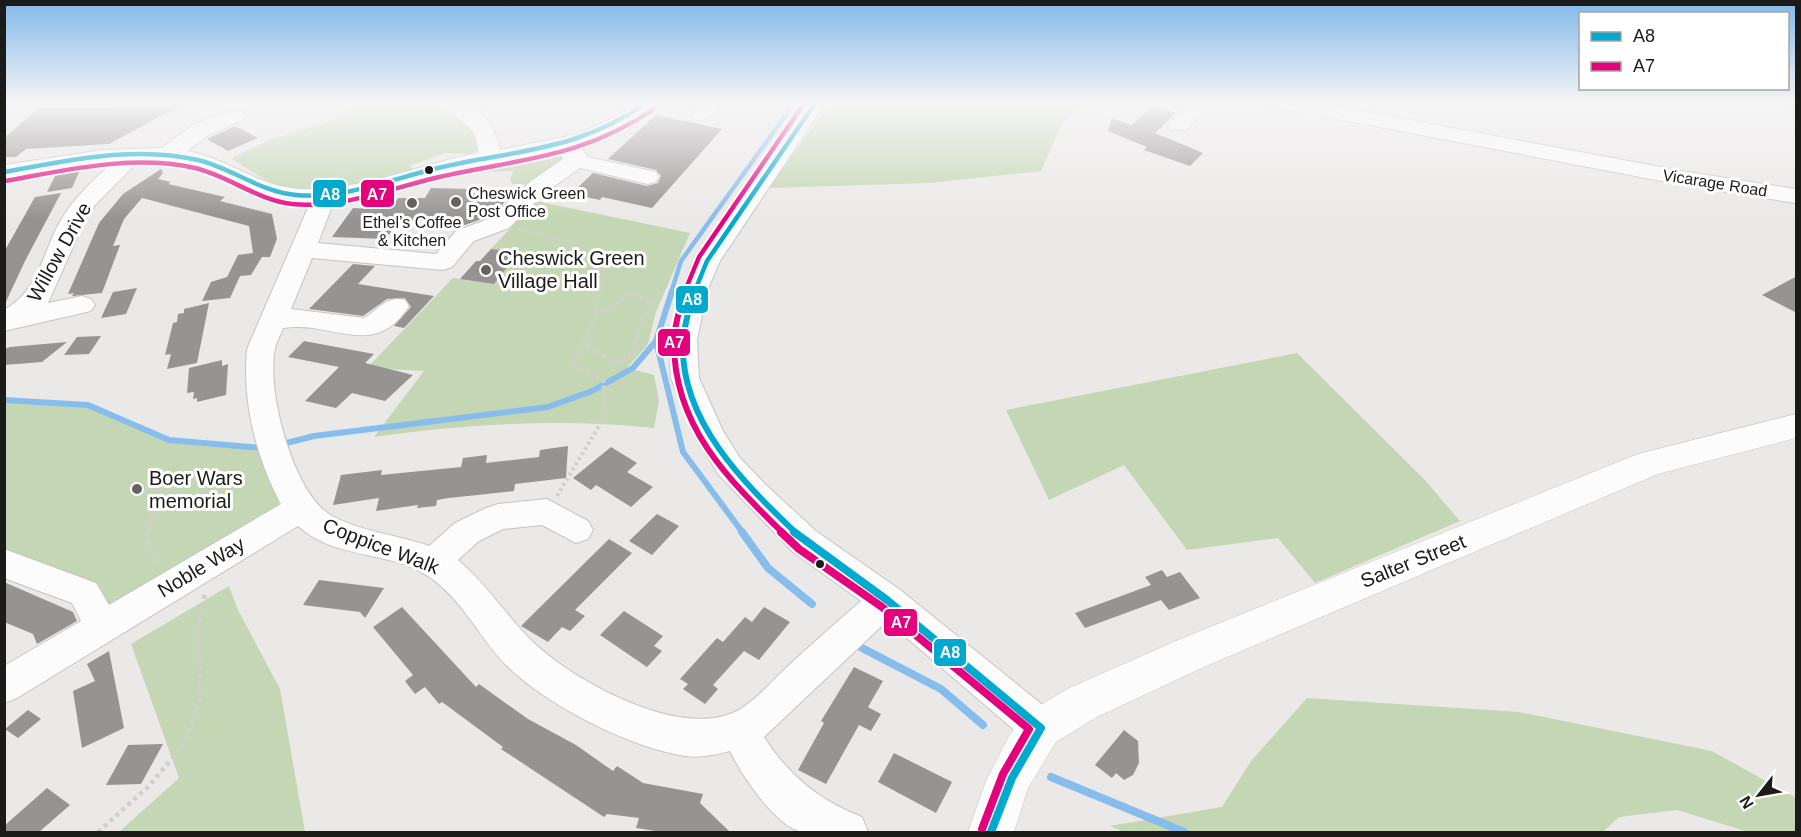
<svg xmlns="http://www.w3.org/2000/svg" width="1801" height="837" viewBox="0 0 1801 837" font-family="Arial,sans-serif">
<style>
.green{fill:#c4d6b3}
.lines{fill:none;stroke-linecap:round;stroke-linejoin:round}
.stream-far2{stroke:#87bdec;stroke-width:4.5}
.stream-far1{stroke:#87bdec;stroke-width:6}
.stream{stroke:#87bdec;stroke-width:8}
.building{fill:#969493}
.minor-casing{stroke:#c6c4c3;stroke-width:2}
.major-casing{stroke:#c6c4c3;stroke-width:1}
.path-far2{stroke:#d1d0cf;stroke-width:3;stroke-dasharray:2 2;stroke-linecap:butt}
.path-far1{stroke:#d1d0cf;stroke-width:4;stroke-dasharray:3 3;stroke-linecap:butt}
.path{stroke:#d1d0cf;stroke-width:4.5;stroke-dasharray:4 4;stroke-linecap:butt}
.minor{fill:#fcfcfc;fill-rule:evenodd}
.major{fill:#fcfcfc;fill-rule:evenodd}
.bus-1-far2-casing{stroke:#fff;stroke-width:8}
.bus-1-far1-casing{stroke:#fff;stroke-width:10}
.bus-1-casing{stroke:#fff;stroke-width:12}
.bus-2-far2-casing{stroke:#fff;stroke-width:8}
.bus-2-far1-casing{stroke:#fff;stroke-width:10}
.bus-2-casing{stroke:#fff;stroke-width:12}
.bus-1-far2{stroke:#00a9ce;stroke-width:4.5}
.bus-1-far1{stroke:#00a9ce;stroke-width:6}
.bus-1{stroke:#00a9ce;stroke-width:8}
.bus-2-far2{stroke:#e5007d;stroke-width:4.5}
.bus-2-far1{stroke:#e5007d;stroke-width:6}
.bus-2{stroke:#e5007d;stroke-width:8}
.bus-dot{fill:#1b1b1a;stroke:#fff;stroke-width:2}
.poi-dot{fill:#646362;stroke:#fff;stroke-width:2}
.labels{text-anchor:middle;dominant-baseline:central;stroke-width:6;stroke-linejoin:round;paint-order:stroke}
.far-street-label{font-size:16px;fill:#1b1b1a;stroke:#fff}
.far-poi-label{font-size:16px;fill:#1b1b1a;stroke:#fff;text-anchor:start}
.street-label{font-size:20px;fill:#1b1b1a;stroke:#fff}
.poi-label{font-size:20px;fill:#1b1b1a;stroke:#fff;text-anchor:start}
.line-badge{stroke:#fff;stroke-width:2}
.badge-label{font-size:16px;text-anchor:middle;font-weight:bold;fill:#fff}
</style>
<rect width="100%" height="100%" fill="#ebe9e8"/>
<path class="green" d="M352 102C384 102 430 94 458 113 467 118 474 130 480 137L478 150 470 154 447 153 410 165 412 169C378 179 334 195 298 191 275 188 251 171 232 159L271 140 340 118Z
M831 102H1079L1059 130 1041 171 930 183 768 188Z
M561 151 567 160 528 185 513 184 510 180 513 171 473 172 495 168 499 162Z
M536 201 690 233 656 312 648 344 627 368 654 375 659 401 654 428C560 418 468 424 374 437L424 371 387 369 370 365 453 278 494 284 518 253 491 249Z
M1297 353 1423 478 1460 521 1315 583 1278 538 1187 550 1124 465 1049 500 1006 410Z
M4 400 88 405 169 440 265 448 280 509 108 607 102 590 5 549Z
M229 586 238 610 280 689 305 832H119L179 778 131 644Z
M1307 698 1519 712 1712 751 1796 798V832H1749L1677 810 1619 817 1603 832H1124L1110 826 1222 807 1251 761Z"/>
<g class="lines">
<path class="stream-far2" d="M671 293 681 261 795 102"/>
<path class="stream-far1" d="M656 341 683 452 743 533
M4 400 88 405 169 440 263 448
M279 445 314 436 548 407 592 391 633 368 656 341 672 291"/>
<path class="stream" d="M742 532 768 568 812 604
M862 648 941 689 983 725
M1051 777 1184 832"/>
</g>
<path class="building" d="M117 105H181L109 144 26 149 16 157H4V138L39 108H114Z
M1153 106 1176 113 1155 133 1203 153 1190 166 1144 150 1147 147 1108 131 1112 118 1131 125Z
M656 115 722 129 652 208 602 197 600 200 571 194 593 173 647 186 658 183 661 176 656 170 608 159Z
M235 126 258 138 228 151 207 139Z
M161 169 163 173 158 179 171 182 168 184 225 197 220 201 272 214 277 239 270 257H262L251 275 240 276 230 298 202 301 211 282 227 277 238 255 253 253 249 226 142 198 124 219 113 246 120 245 102 293 72 296 74 293 68 294 99 223 123 194Z
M80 170 72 188 47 192 56 174Z
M431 188 469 189 466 193 508 194 503 204 490 216 465 225H451L452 221H398L386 239 332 237 353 208 372 209 376 203 394 204 398 198H425Z
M61 193 25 261 4 306V252L35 197Z
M491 249 519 252 494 284 460 279 476 261H480Z
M353 264 375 266 358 284 434 296 404 328 394 326 411 307 405 298 387 299 363 316 309 309Z
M1797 276V313L1762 295Z
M137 288 126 314 101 318 113 292Z
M209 303 197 363 167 369 171 354 165 355 173 323 177 322 178 314 184 313V309Z
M101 336 89 354 64 355 77 337Z
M304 341 374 354 365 363 413 375 385 401 352 393 336 408 305 401 339 367 288 357Z
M67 342 42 362 4 365V349L10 347Z
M222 360V366L228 364 226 395 197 402V398L193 399 194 392 187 393 189 368Z
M568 446 566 478 515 484 514 491 449 498 437 500 436 506 417 508 418 505 376 511 379 498 333 505 341 475 382 470 381 475 461 467 463 458 487 455 486 463 494 462 539 457 540 450Z
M611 447 637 463 627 472 653 487 631 507 596 485 591 490 573 478Z
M657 514 679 526 652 555 629 541Z
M609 539 632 553 575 610 585 616 570 631 562 627 548 642 521 626Z
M1162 570 1167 577 1180 572 1200 598 1169 610 1161 600 1085 628 1075 613 1151 585 1145 577Z
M319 580 384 588 365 618 360 612 303 605Z
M4 582 73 612 77 621 37 644 33 634 4 622Z
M402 607 476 687 479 684 528 719 576 745 613 771 617 766 643 783 703 794 700 803 730 832H662L636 828 639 818 607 814 604 817 501 749 503 747 442 702 439 704 425 687 415 694 405 681 413 675 373 627Z
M764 607 790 622 759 660 744 651 713 685 718 689 705 704 683 689 688 684 680 679 717 638 723 642 745 617 752 622Z
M624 611 663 636 654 646 662 651 647 667 600 635Z
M109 651 124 728 82 748 73 691 95 681 87 664Z
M854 667 883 681 868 707 881 714 871 731 859 725 826 784 798 770 824 723 821 721Z
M28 710 41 719 18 738 5 729Z
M1124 730 1138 741 1139 763 1133 775 1124 780 1116 773 1112 778 1095 765Z
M163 744 141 784 106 785 128 745Z
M894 753 952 782 936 813 878 782Z
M47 788 70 805 39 832H4V826Z"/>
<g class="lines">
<g class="minor-casing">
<path id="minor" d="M440 102C447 102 456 101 464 102 482 106 497 133 500 150L578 134 610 120 635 102H658L625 129 580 147 588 157 656 172 659 177 656 182 648 184 580 168 546 192 509 228 474 241 452 267 443 270 312 258 291 309 364 318C379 309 387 295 405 300L409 306C374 361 333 320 283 328 281 335 276 342 275 349 266 390 293 491 329 514 359 532 396 534 429 546L455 523 486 508 498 504 547 499 588 521 593 530 588 539 576 543 542 525 503 529 479 541 458 560C487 584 506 616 532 641 574 682 687 744 742 708 759 697 772 681 786 668 810 645 836 623 861 601L793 552 718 474 694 434 671 378 669 340 681 291 694 261 805 102H826L720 261 707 291 697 340 699 378 723 431 740 458 766 485 817 532 899 589 1055 715 1061 728 1055 741 1041 746 1027 741 887 621 764 737C789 776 819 800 862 817L868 832C849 834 822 836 803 832 776 828 741 774 730 751 715 755 700 758 685 756 629 747 548 706 507 666 477 636 460 593 421 572 383 551 332 558 298 526L17 698 4 703V666L81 621 72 603 4 578V549L96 583 109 605 281 504C256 458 242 401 247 349L310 203 260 194 194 166 139 161 96 204 85 220 48 303 82 296 91 299 95 305 91 311 4 331V310C41 289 42 251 62 218 76 196 93 180 112 163L4 179V165L102 150 162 148 193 125 228 112H242L246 116 242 120 209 135 187 151C222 157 251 180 285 187 343 198 419 164 478 153 478 121 454 122 440 102ZM560 152 563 159 530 182 491 218 456 231 436 254 318 243 334 201 456 171Z
M700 102H721C713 114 709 123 694 119L690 115Z
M1187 102H1207L1200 116 1186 130H1170L1167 125 1184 109Z
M1270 102H1314L1682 171 1796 189V203L1682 185 1280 108 1273 106Z"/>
</g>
<g class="major-casing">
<path id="major" d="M1796 414V438L1658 474 1206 666 1097 717 1056 742 1028 788 1014 832H968L986 781 1009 736 1026 714 1067 689 1178 640 1638 454Z"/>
</g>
<path class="path-far2" d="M1787 102 1796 113
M235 157 278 138 332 143
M351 175 331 165C327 138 347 120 364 102
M519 229C557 239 604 244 601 293
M630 293H633"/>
<path class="path-far1" d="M583 341 615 364 634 354 635 341 652 302 631 292 610 309 595 314
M144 490C161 507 152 515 147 533
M557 496 602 421 604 382 573 365 593 323 601 291"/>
<path class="path" d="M147 532 146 540 160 566
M98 832 149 786 184 744 201 697 198 632 205 593"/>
<use href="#minor" class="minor"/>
<use href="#major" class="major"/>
<g class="bus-1-far2-casing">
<path id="bus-1-far2" d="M4 172C67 161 134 145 198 160 232 168 260 192 296 195 345 199 391 179 438 168 519 149 576 152 648 102
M694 293 707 261 816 102"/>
</g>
<g class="bus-1-far1-casing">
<path id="bus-1-far1" d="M694 291C690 307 684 325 683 341 679 420 744 483 796 533"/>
</g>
<g class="bus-1-casing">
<path id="bus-1" d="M794 532 887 600 1041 728 1012 778 991 832"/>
</g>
<g class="bus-2-far2-casing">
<path id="bus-2-far2" d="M5 181C67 170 132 154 195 168 229 176 257 200 292 204 343 209 391 188 439 177 522 158 580 159 654 109
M684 293 699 257 805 102"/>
</g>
<g class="bus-2-far1-casing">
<path id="bus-2-far1" d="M684 291C681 307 674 325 674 341 673 425 727 478 783 533"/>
</g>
<g class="bus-2-casing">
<path id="bus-2" d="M781 532 799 549 882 607 1029 729 1003 774 982 829"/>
</g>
<use href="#bus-1-far2" class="bus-1-far2"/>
<use href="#bus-1-far1" class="bus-1-far1"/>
<use href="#bus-1" class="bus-1"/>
<use href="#bus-2-far2" class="bus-2-far2"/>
<use href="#bus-2-far1" class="bus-2-far1"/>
<use href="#bus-2" class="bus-2"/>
</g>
<linearGradient id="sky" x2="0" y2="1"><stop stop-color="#81b8ea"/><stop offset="0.47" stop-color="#f6f5f5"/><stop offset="1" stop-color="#f6f5f5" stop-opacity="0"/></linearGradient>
<rect width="1801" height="219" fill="url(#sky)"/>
<g class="bus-dot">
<circle cx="429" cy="170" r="5"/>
<circle cx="820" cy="564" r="5"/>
</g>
<g class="poi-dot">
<circle cx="456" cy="202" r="6"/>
<circle cx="412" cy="203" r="6"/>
<circle cx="486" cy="270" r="6"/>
<circle cx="137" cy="489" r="6"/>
</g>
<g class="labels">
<g class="far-street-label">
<text transform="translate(1715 183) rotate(9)">Vicarage Road</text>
</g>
<g class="far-poi-label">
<text x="468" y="193">Cheswick Green<tspan x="468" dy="18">Post Office</tspan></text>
<text x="412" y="222" text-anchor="middle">Ethel’s Coffee<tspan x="412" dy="18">&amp; Kitchen</tspan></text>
</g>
<g class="street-label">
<text transform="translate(59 252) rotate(-61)">Willow Drive</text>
<text transform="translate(381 546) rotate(21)">Coppice Walk</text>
<text transform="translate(1413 561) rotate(-22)">Salter Street</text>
<text transform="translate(201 567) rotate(-31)">Noble Way</text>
</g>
<g class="poi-label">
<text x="498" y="258">Cheswick Green<tspan x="498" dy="23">Village Hall</tspan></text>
<text x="149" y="478">Boer Wars<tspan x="149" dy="23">memorial</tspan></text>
</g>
</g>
<g class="line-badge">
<rect x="360" y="179" width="35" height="29" rx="6" fill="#e5007d"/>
<rect x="312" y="179" width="35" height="29" rx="6" fill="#00a9ce"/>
<rect x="675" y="285" width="34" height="29" rx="6" fill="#00a9ce"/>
<rect x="657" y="328" width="34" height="29" rx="6" fill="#e5007d"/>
<rect x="883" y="608" width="35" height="29" rx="6" fill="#e5007d"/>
<rect x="933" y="638" width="34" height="29" rx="6" fill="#00a9ce"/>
</g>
<g class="badge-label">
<text x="377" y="200">A7</text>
<text x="330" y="200">A8</text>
<text x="692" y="305">A8</text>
<text x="674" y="348">A7</text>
<text x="901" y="628">A7</text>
<text x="950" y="658">A8</text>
</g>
<rect width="1801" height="837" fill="none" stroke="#1b1b1a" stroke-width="12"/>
<rect x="1579" y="12" width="210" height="78" fill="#ffffff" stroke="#a4a4a3" stroke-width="1.5"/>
<rect x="1591" y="32" width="30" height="9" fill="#00a9ce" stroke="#a4a4a3" stroke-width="1.5"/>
<text x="1633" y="42" font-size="18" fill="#1b1b1a">A8</text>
<rect x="1591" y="62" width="30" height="9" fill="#e5007d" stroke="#a4a4a3" stroke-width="1.5"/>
<text x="1633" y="72" font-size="18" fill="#1b1b1a">A7</text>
<g transform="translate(1759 795) rotate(239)" stroke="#ffffff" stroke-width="4.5" paint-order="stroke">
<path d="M0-4.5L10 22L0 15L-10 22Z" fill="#1b1b1a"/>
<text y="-9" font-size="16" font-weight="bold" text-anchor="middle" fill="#1b1b1a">N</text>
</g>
</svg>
